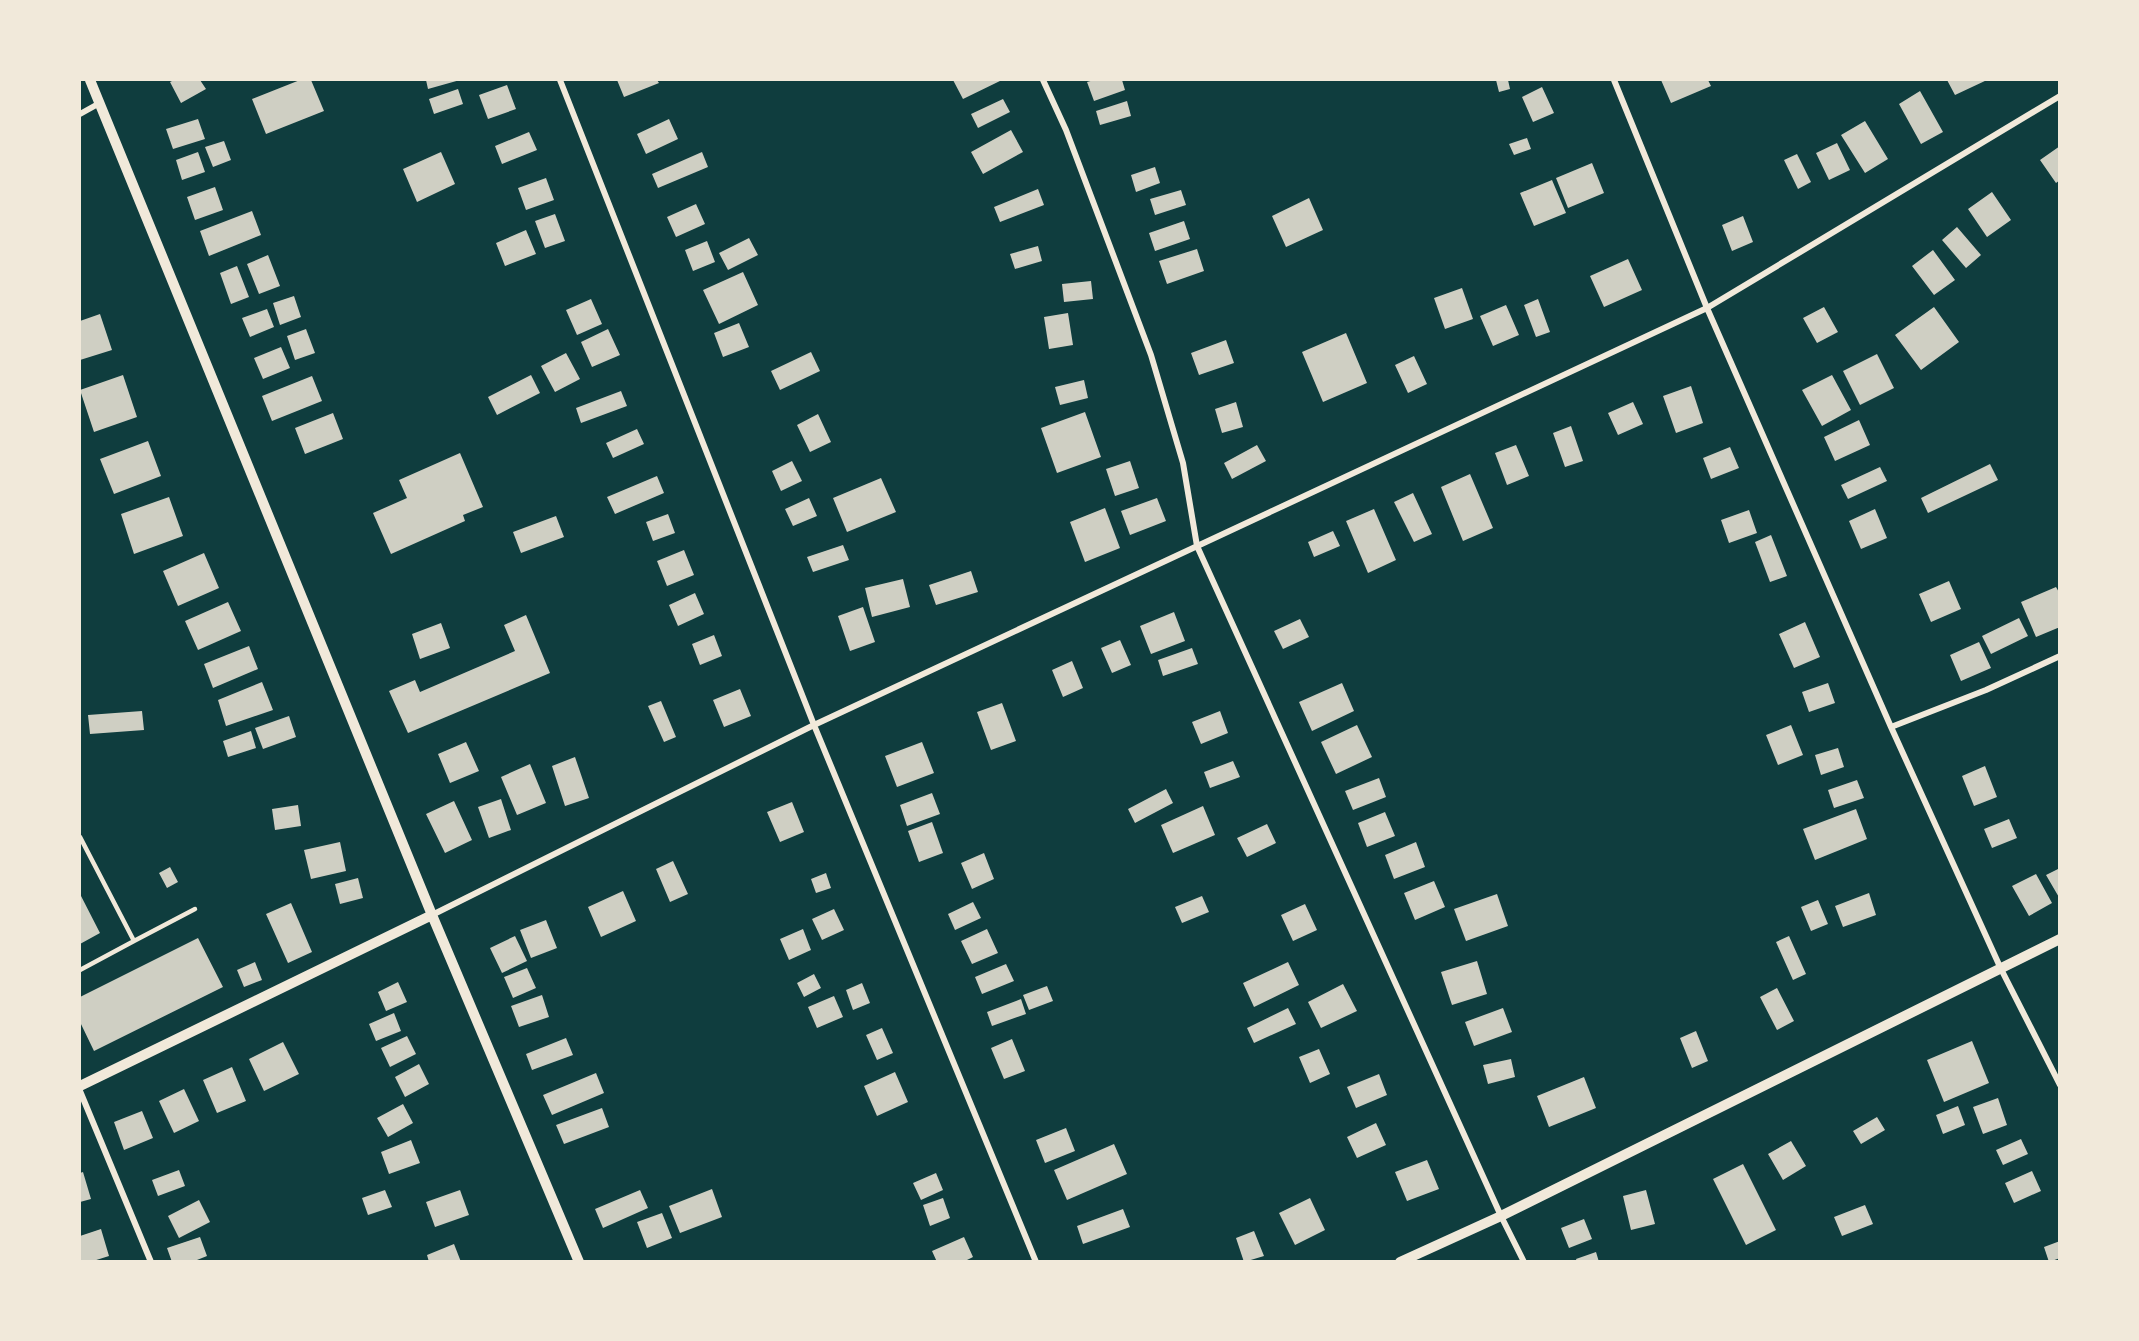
<svg xmlns="http://www.w3.org/2000/svg" width="2139" height="1341" viewBox="0 0 2139 1341" font-family="'PT Sans',sans-serif">
<style>
.building{fill:#cfcfc3}
.lines{fill:none;stroke-linecap:round;stroke-linejoin:round}
.service{stroke:#f1e9da;stroke-width:4.5}
.minor{stroke:#f1e9da;stroke-width:6}
.tertiary{stroke:#f1e9da;stroke-width:10}
</style>
<rect width="100%" height="100%" fill="#0f3d3e"/>
<path class="building" d="M174 80H200L206 89 181 103 170 82Z
M300 80H311L324 111 266 134 252 99Z
M426 80H460L428 89Z
M617 80H657L659 83 624 97Z
M953 80H1002L963 99Z
M1094 80H1122L1125 90 1094 101 1087 82Z
M1496 80H1508L1510 89 1499 92Z
M1661 80H1708L1711 86 1671 103Z
M1947 80H1987L1955 95Z
M507 85 516 109 488 119 479 95Z
M1542 87 1554 113 1533 122 1522 97Z
M458 89 463 104 434 114 429 99Z
M1920 91 1943 132 1921 144 1899 104Z
M1003 99 1010 112 978 128 971 114Z
M1127 101 1131 116 1100 125 1096 111Z
M198 119 205 139 173 149 166 129Z
M669 119 678 139 646 154 637 134Z
M1865 121 1888 159 1865 173 1841 135Z
M1011 130 1023 152 983 174 971 152Z
M529 132 537 150 502 164 495 146Z
M1527 138 1531 149 1514 155 1509 144Z
M224 141 231 160 213 167 205 147Z
M1837 143 1850 170 1829 180 1816 153Z
M2060 146V180L2056 183 2040 160Z
M198 152 205 172 182 180 176 160Z
M441 152 455 184 417 202 403 169Z
M702 152 708 167 658 188 652 174Z
M1797 154 1811 182 1798 189 1784 160Z
M1592 163 1604 193 1568 208 1556 178Z
M1155 167 1160 183 1136 192 1131 175Z
M546 178 554 200 526 210 518 188Z
M1552 180 1566 213 1534 226 1520 193Z
M215 187 223 210 195 220 187 197Z
M1038 189 1044 205 1000 222 994 207Z
M1181 190 1186 205 1155 215 1150 199Z
M1992 192 2011 220 1987 237 1968 209Z
M1309 198 1323 230 1286 247 1272 216Z
M696 204 705 224 676 237 667 217Z
M252 211 261 235 209 256 200 231Z
M555 214 565 241 545 248 535 221Z
M1743 216 1753 242 1732 251 1722 225Z
M1184 221 1190 239 1155 251 1149 233Z
M1957 227 1981 255 1966 268 1942 240Z
M526 230 536 254 505 266 496 243Z
M749 238 758 255 728 270 719 253Z
M707 241 715 262 693 271 685 250Z
M1038 246 1042 261 1015 269 1010 254Z
M1197 249 1204 271 1167 284 1159 261Z
M1933 250 1955 280 1934 295 1912 266Z
M268 255 280 286 259 294 247 264Z
M1628 259 1642 290 1604 307 1590 276Z
M237 266 249 297 231 304 220 273Z
M743 272 758 305 719 324 703 290Z
M1091 281 1093 299 1064 302 1062 284Z
M1462 288 1473 319 1445 329 1434 298Z
M294 296 301 317 280 325 273 303Z
M591 299 602 324 577 335 566 310Z
M1538 299 1550 332 1536 337 1524 305Z
M1506 305 1519 335 1493 346 1480 316Z
M1824 307 1838 332 1817 343 1803 318Z
M1934 307 1959 342 1921 370 1895 335Z
M267 309 274 327 250 337 242 318Z
M1068 313 1073 345 1049 349 1044 317Z
M100 314 112 350 80 360V321Z
M739 323 749 347 723 357 714 333Z
M306 329 315 353 295 360 287 336Z
M608 329 620 355 592 367 581 342Z
M1346 333 1367 383 1323 402 1302 352Z
M1226 340 1234 363 1199 375 1191 353Z
M281 347 290 368 263 379 254 358Z
M811 352 820 371 780 390 771 371Z
M566 353 580 379 555 392 541 366Z
M1877 354 1894 388 1860 405 1843 371Z
M1414 356 1427 384 1408 393 1395 365Z
M123 375 137 417 94 432 80 390Z
M531 375 540 393 497 415 488 397Z
M1832 375 1851 410 1822 426 1802 390Z
M312 376 322 401 272 421 262 396Z
M1084 380 1088 398 1060 405 1055 387Z
M1691 386 1703 423 1676 433 1663 396Z
M621 391 627 406 581 423 576 408Z
M1236 402 1243 427 1222 433 1215 409Z
M1633 402 1643 424 1618 435 1608 413Z
M1085 412 1101 457 1057 473 1041 428Z
M333 413 343 439 305 454 295 428Z
M818 414 831 442 810 452 797 425Z
M1859 420 1870 445 1835 461 1824 437Z
M1571 426 1583 461 1565 467 1553 433Z
M637 429 644 444 613 458 606 443Z
M148 441 161 476 114 494 100 459Z
M1257 445 1266 461 1232 479 1224 463Z
M1516 445 1529 476 1507 485 1495 453Z
M1730 447 1739 468 1711 479 1703 458Z
M460 453 483 507 463 515 465 521 391 554 373 513 407 498 399 480Z
M792 461 802 481 781 491 772 471Z
M1130 461 1139 488 1115 496 1106 469Z
M1990 464 1998 480 1928 513 1921 498Z
M1880 467 1887 481 1848 499 1841 485Z
M1470 474 1493 528 1463 541 1441 487Z
M657 476 664 493 615 514 607 497Z
M881 478 896 512 847 532 833 498Z
M1413 493 1432 534 1414 542 1394 502Z
M169 497 183 536 134 554 121 514Z
M809 498 817 516 793 526 785 509Z
M1157 498 1166 521 1130 535 1121 511Z
M1105 508 1120 548 1085 562 1070 522Z
M1374 509 1396 560 1368 573 1346 521Z
M1875 509 1887 538 1861 549 1849 521Z
M1749 510 1757 533 1729 543 1721 520Z
M668 514 675 533 653 541 646 522Z
M556 516 564 537 521 553 513 532Z
M1333 531 1340 546 1314 557 1308 542Z
M1771 535 1787 576 1770 582 1755 542Z
M843 545 849 560 813 572 807 557Z
M684 550 694 575 667 586 657 561Z
M204 553 219 588 178 606 163 571Z
M971 571 978 592 936 605 929 585Z
M903 579 910 607 872 617 865 588Z
M1949 581 1961 609 1931 622 1919 594Z
M2056 587 2060 594V627L2036 637 2021 602Z
M695 593 704 614 678 626 669 605Z
M228 602 241 631 198 650 185 621Z
M863 607 875 642 850 651 838 616Z
M1174 612 1185 641 1151 654 1140 626Z
M526 615 550 673 408 733 389 691 415 680 420 692 515 651 504 625Z
M2019 618 2028 636 1991 654 1982 636Z
M1300 619 1309 637 1283 649 1274 631Z
M1805 622 1820 657 1794 668 1779 634Z
M441 623 450 648 420 659 412 634Z
M714 635 722 656 700 665 692 644Z
M1120 640 1131 665 1112 673 1101 648Z
M1979 642 1991 668 1961 681 1950 655Z
M249 646 258 669 213 688 204 664Z
M1192 648 1198 664 1163 676 1158 660Z
M1072 661 1083 688 1063 697 1052 670Z
M262 682 273 710 226 726 218 700Z
M1342 683 1354 711 1312 731 1299 702Z
M1828 683 1835 703 1809 712 1802 692Z
M740 689 751 716 724 727 713 700Z
M661 701 676 737 664 742 648 706Z
M1002 703 1016 741 991 750 977 712Z
M142 711 144 730 90 734 88 715Z
M1220 711 1228 733 1201 744 1192 722Z
M289 716 296 737 263 749 255 728Z
M1357 725 1372 757 1336 774 1321 742Z
M1791 725 1803 755 1778 765 1766 735Z
M251 731 256 748 228 757 223 741Z
M466 742 479 771 450 783 438 754Z
M922 742 934 773 897 787 885 756Z
M1838 748 1844 767 1821 775 1815 755Z
M575 757 589 798 565 806 552 766Z
M1233 761 1240 777 1210 788 1204 772Z
M530 764 546 803 517 815 501 777Z
M1985 766 1997 797 1974 806 1962 776Z
M1379 778 1386 797 1353 810 1345 791Z
M1857 780 1864 798 1834 808 1828 790Z
M1166 789 1173 803 1135 823 1128 809Z
M932 793 940 814 907 826 900 805Z
M501 799 511 830 489 838 478 807Z
M454 801 472 840 445 853 426 814Z
M792 802 804 832 780 842 767 812Z
M298 805 301 826 275 830 272 809Z
M1203 806 1215 835 1173 853 1161 825Z
M1856 809 1867 839 1815 860 1803 829Z
M1385 812 1395 836 1367 847 1358 823Z
M2009 819 2017 838 1992 848 1984 829Z
M932 822 943 853 919 862 908 831Z
M1267 824 1276 843 1247 857 1237 838Z
M340 842 346 871 311 879 304 850Z
M1416 842 1425 867 1394 879 1385 855Z
M984 853 994 879 972 889 961 863Z
M673 861 688 894 670 902 656 869Z
M170 867 178 882 167 888 159 873Z
M2060 868V899L2046 875Z
M826 873 831 888 816 893 811 879Z
M2036 874 2052 903 2029 916 2012 886Z
M358 878 363 898 340 904 335 884Z
M1434 881 1445 907 1415 920 1404 893Z
M623 891 636 921 601 937 588 907Z
M1869 893 1876 915 1843 927 1835 906Z
M80 894 100 933 80 944Z
M1497 894 1508 926 1466 941 1454 909Z
M1202 896 1209 912 1182 923 1175 907Z
M1818 900 1828 924 1811 931 1801 907Z
M973 902 981 918 955 930 948 914Z
M291 903 312 952 288 963 266 914Z
M1305 904 1317 930 1293 941 1281 915Z
M834 909 844 930 822 940 812 919Z
M546 920 557 948 531 958 520 930Z
M803 929 811 950 789 960 780 939Z
M987 929 998 953 972 964 961 941Z
M515 936 527 961 502 973 490 948Z
M1789 936 1806 974 1793 980 1776 942Z
M198 938 223 987 94 1051 80 1022V997Z
M1477 961 1487 994 1452 1005 1441 972Z
M255 962 262 980 244 987 237 970Z
M1288 962 1299 985 1254 1007 1243 983Z
M1006 964 1014 981 982 994 975 977Z
M527 968 536 988 513 998 504 977Z
M814 974 821 988 804 997 797 983Z
M398 982 407 1002 386 1011 378 992Z
M862 983 870 1003 853 1010 846 990Z
M1343 984 1357 1011 1321 1028 1308 1002Z
M1047 986 1053 1001 1029 1010 1023 995Z
M1777 988 1794 1021 1777 1030 1760 997Z
M542 995 549 1017 519 1027 511 1006Z
M834 996 843 1017 817 1028 808 1007Z
M1021 999 1026 1014 992 1026 987 1012Z
M1288 1008 1296 1024 1254 1043 1247 1028Z
M1503 1008 1512 1032 1474 1046 1465 1022Z
M394 1013 401 1031 376 1041 369 1024Z
M882 1028 893 1053 877 1060 866 1035Z
M1696 1031 1708 1061 1692 1068 1680 1038Z
M407 1036 416 1054 390 1067 381 1048Z
M566 1038 573 1055 532 1070 526 1054Z
M1012 1039 1025 1071 1004 1079 991 1048Z
M1972 1041 1989 1083 1944 1102 1927 1060Z
M283 1042 299 1074 264 1091 249 1059Z
M1319 1049 1330 1074 1310 1083 1299 1057Z
M1511 1059 1515 1077 1488 1084 1483 1065Z
M419 1064 429 1084 405 1097 395 1077Z
M232 1067 246 1101 217 1113 203 1080Z
M895 1072 908 1102 877 1116 864 1086Z
M596 1073 604 1093 552 1115 543 1095Z
M1379 1074 1387 1095 1356 1108 1347 1087Z
M1584 1077 1596 1108 1549 1127 1537 1096Z
M184 1089 199 1121 174 1133 159 1101Z
M1998 1098 2007 1125 1983 1134 1973 1107Z
M403 1104 413 1123 388 1137 377 1118Z
M1958 1106 1965 1125 1943 1134 1936 1115Z
M602 1108 609 1127 564 1144 556 1125Z
M142 1111 153 1138 124 1150 114 1122Z
M1877 1117 1885 1130 1861 1144 1853 1131Z
M1376 1123 1386 1145 1357 1158 1347 1137Z
M1066 1128 1075 1151 1045 1163 1036 1140Z
M2021 1139 2028 1154 2003 1165 1996 1150Z
M411 1140 420 1163 389 1174 381 1152Z
M1791 1141 1806 1166 1783 1180 1768 1154Z
M1114 1144 1127 1174 1067 1200 1054 1170Z
M1427 1160 1439 1189 1407 1201 1395 1172Z
M1743 1164 1776 1230 1746 1245 1713 1179Z
M179 1170 185 1186 158 1196 152 1180Z
M2032 1171 2041 1191 2014 1203 2005 1183Z
M83 1172 91 1199 80 1202V1173Z
M936 1173 943 1190 921 1200 913 1183Z
M712 1189 722 1217 680 1233 669 1206Z
M385 1190 392 1207 368 1215 362 1198Z
M460 1190 469 1215 435 1227 426 1202Z
M640 1190 648 1208 603 1228 595 1209Z
M1646 1190 1655 1224 1631 1230 1623 1196Z
M943 1198 950 1218 930 1226 923 1205Z
M1310 1198 1325 1230 1295 1245 1279 1213Z
M199 1200 210 1222 179 1238 168 1216Z
M1865 1205 1873 1224 1842 1236 1834 1217Z
M1123 1209 1130 1227 1083 1244 1077 1226Z
M662 1213 672 1238 647 1248 637 1222Z
M1584 1219 1592 1239 1569 1248 1561 1228Z
M101 1229 109 1256 90 1262H80V1236Z
M1254 1231 1264 1256 1244 1262 1236 1238Z
M200 1237 207 1256 192 1262H172L167 1248Z
M964 1237 973 1257 963 1262H937L932 1251Z
M2060 1241V1258L2049 1262 2044 1247Z
M454 1244 461 1262H429L427 1255Z
M1596 1252 1599 1262H1577L1576 1259Z"/>
<g class="lines">
<path class="service" d="M80 837 134 941 80 970
M134 941 195 909"/>
<path class="minor" d="M560 80 814 725 1036 1262
M1043 80 1066 130 1151 355 1183 463 1197 546 1501 1216 1524 1262
M1614 80 1707 308 1891 727 2001 969 2060 1085
M80 114 98 104
M1891 727 1986 690 2060 656
M432 915 814 725 1707 308 2060 96
M80 1091 151 1262"/>
<path class="tertiary" d="M90 80 432 915 579 1262
M80 1086 432 915
M1400 1262 1501 1216 2060 939"/>
</g>
<rect width="2139" height="1341" fill="none" stroke="#f1e9da" stroke-width="162"/>
</svg>
